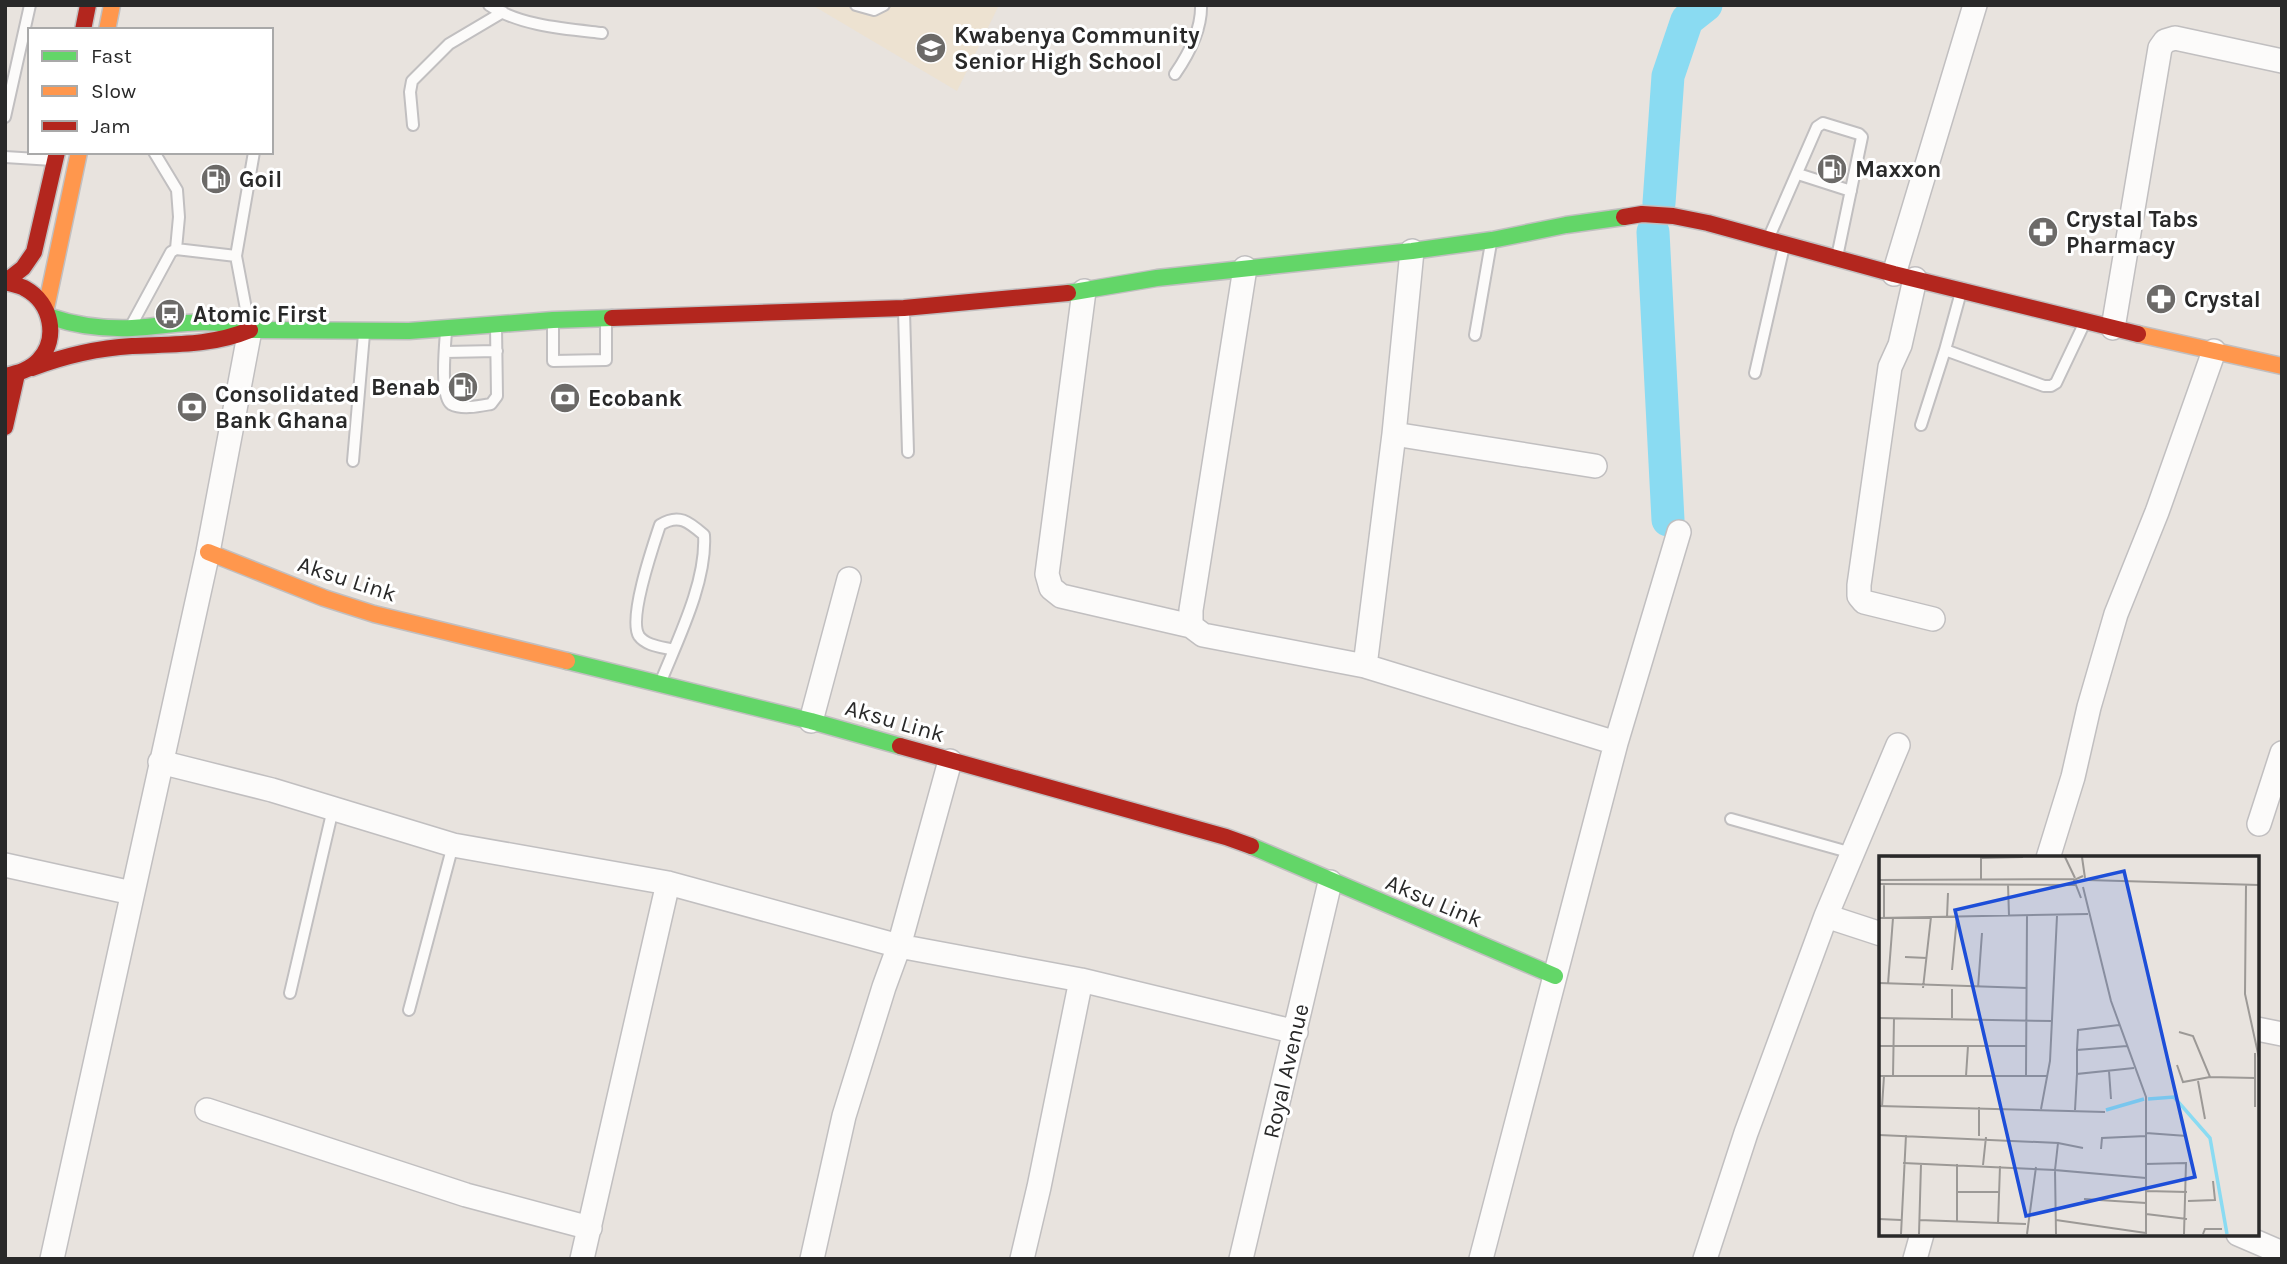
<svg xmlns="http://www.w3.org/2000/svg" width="2287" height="1264" viewBox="0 0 2287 1264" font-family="Karla,sans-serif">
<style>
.education{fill:#ede2d1}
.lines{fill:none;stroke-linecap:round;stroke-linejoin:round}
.river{stroke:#8adbf2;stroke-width:33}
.lane-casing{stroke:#c1bfc0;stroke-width:14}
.street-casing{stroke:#c1bfc0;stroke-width:26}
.fast-casing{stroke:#c1bfc0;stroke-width:19}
.slow-casing{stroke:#c1bfc0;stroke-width:19}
.jam-casing{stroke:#c1bfc0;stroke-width:19}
.lane{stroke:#fcfbfa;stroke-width:10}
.street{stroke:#fcfbfa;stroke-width:23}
.fast{stroke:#63d668;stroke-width:16}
.slow{stroke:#ff974d;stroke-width:16}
.jam{stroke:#b3261e;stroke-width:16}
.labels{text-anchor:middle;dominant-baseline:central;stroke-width:6;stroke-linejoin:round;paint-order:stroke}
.poi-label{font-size:23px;font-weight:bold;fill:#292929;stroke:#fff;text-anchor:start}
.street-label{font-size:23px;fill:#292929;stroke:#fff}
.inset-river{fill:none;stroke:#8adbf2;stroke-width:3.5}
.inset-road{fill:none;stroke:#9c9996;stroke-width:2}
.view{fill:#1d4ed8;fill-opacity:0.15;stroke:#1d4ed8;stroke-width:3.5}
.inset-edge{fill:none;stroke:#292929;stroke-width:3.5}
</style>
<rect width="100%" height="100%" fill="#e8e3de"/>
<path class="education" d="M812 5H999L957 91Z"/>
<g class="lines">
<path class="river" d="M1659 203 1668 76 1687 20 1706 5
M1653 232 1668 520"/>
<g class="lane-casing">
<path id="lane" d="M489 5C520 26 566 29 602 33
M856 5 874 10 884 5
M1175 74C1188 55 1202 30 1201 5
M5 117 30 5
M413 125 410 92 412 81 449 44 503 12
M154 152 177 190 179 217 176 249
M5 157 53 160
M1798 174 1851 191
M1769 237 1817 127 1823 123 1859 134 1862 137 1837 257
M1961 292 1945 350 2044 386H2051L2056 383 2084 324
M904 311 908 452
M553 323V361L606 360V321
M132 324 171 252 176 249 236 256
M249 325 236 256 254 152
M446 332C445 345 440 397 451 404 462 410 480 406 491 404L497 396 496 327
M1475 335 1491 243
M445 352 497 351
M1755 373 1784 246
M1921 425 1945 350
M353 461 364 334
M661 681C678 639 707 581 704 535 689 522 679 513 660 525 653 546 628 619 639 636 646 646 663 647 674 650
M1731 819 1852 853
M290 993 333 809
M409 1010 453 845"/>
</g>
<g class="street-casing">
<path id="street" d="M1412 251 1394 434 1365 666 1616 743
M1245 268 1191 610V626L1203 635 1365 666
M1894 274 1975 5
M1915 279 1900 345 1890 367 1859 585V596L1864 602 1933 619
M1084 291 1047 574 1051 588 1061 596 1191 626
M2113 328 2160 48 2165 41 2175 38 2282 61
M1394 434 1595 466
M811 721 849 579
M160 762 272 790 453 845 668 883 899 946 1081 980 1296 1032
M2259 824 2282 753
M2048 858 2073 777 2089 707 2116 614 2157 512 2214 351
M5 865 132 893
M1826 916 1898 745
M2257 1029 2282 1034
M207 1110 466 1195 590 1228
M2238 1234 2282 1253
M52 1259 208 552 250 330
M582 1259 668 883
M812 1259 844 1116 884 987 899 946 950 761
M1022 1259 1039 1187 1081 980
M1241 1259 1330 882
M1481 1259 1616 743 1679 532
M1705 1259 1746 1133 1826 916 1881 934
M1915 1259 1922 1234"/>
</g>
<g class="fast-casing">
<path id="fast" d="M1068 293 1157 278 1412 251 1492 240 1566 225 1624 217
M51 317C77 326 104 329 132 328 175 326 206 315 250 330L409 331 553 320 612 318
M567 661 811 721 900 746
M1251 846 1555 976"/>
</g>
<g class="slow-casing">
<path id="slow" d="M107 30 112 5
M46 308 79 152
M2138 334 2282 366
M208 552 324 598 374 614 567 661"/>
</g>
<g class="jam-casing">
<path id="jam" d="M83 30 88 5
M1624 217 1642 214 1673 216 1708 223 1894 274 2138 334
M5 282C12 284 20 285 26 289 51 303 59 338 39 360 30 370 18 373 5 376
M5 282 23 268 34 252 57 152
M612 318 904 308 1068 293
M32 368C64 356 98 348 132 346 173 344 211 346 250 330
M5 427 17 374
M900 746 1226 837 1251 846"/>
</g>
<use href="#lane" class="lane"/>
<use href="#street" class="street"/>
<use href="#fast" class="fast"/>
<use href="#slow" class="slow"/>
<use href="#jam" class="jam"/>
</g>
<defs>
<g id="school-disc" transform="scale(1.575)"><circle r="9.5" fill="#6c6a68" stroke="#fff"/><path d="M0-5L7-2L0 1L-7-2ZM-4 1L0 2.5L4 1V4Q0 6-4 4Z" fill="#fff"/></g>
<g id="fuel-disc" transform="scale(1.575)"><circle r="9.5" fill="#6c6a68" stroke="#fff"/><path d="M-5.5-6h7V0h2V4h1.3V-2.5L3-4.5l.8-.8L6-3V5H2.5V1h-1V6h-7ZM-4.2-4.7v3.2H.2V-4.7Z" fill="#fff"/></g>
<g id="pharmacy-disc" transform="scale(1.575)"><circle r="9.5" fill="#6c6a68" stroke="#fff"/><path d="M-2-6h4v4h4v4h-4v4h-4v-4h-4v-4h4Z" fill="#fff"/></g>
<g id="bus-disc" transform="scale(1.575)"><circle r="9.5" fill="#6c6a68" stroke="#fff"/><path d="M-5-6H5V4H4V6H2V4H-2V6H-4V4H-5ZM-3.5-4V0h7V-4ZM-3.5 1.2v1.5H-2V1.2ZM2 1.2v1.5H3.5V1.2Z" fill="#fff"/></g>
<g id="bank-disc" transform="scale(1.575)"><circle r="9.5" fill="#6c6a68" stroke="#fff"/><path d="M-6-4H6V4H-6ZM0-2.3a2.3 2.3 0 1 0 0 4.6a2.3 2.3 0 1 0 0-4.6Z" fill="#fff"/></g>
</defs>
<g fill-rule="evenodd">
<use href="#school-disc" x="931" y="48"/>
<use href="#fuel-disc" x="1832" y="169"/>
<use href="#fuel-disc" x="216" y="179"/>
<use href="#pharmacy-disc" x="2043" y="232"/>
<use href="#pharmacy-disc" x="2161" y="299"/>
<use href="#bus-disc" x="170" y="314"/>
<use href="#fuel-disc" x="463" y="387"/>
<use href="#bank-disc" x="565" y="398"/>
<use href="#bank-disc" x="192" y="407"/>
</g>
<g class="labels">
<g class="poi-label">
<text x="954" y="35">Kwabenya Community<tspan x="954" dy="26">Senior High School</tspan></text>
<text x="1855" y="169">Maxxon</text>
<text x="239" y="179">Goil</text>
<text x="2066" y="219">Crystal Tabs<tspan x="2066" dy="26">Pharmacy</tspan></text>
<text x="2184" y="299">Crystal</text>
<text x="193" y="314">Atomic First</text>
<text x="440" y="387" text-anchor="end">Benab</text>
<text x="215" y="394">Consolidated<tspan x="215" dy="26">Bank Ghana</tspan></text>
<text x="588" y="398">Ecobank</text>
</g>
<g class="street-label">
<text transform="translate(347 579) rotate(18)">Aksu Link</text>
<text transform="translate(895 721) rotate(16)">Aksu Link</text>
<text transform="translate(1434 901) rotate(23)">Aksu Link</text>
<text transform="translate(1286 1071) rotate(-77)">Royal Avenue</text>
</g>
</g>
<g transform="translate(1879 856)">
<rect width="380" height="380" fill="#e8e3de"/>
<path class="inset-river" d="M269 243 295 241 331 282 348 378M227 254 265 243"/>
<path class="inset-road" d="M11 1H51M186 1 196 22M203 1 206 22M102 2 144 1M102 23V1M0 24 195 23M208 24 380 29M0 28 196 29M129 28 130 60M367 29 366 138 380 202M204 31 232 145 267 241V378M202 42 195 24 204 20M68 61 69 37M0 62 209 58M5 62V27M26 101 48 102M73 114 78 61M0 127 148 132M9 128 14 62M44 132 52 61M99 132 103 77M0 162 173 165M73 162V133M300 176 314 180 331 221 376 222M0 190H147M198 194 199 174 240 169M376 197V251M298 209 304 226 331 221M230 215 232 243M198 218V194L248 190M0 220H168M14 220 15 162M87 220 89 190M147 220 148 60M319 225 326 263M0 250 226 256M3 251 5 220M162 253 171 205 178 60M196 254 198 218 255 212M267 277 308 280M0 279 179 287 176 314 267 322M100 280V251M179 287 204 292M222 293 223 282 267 280M24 307 176 314 177 378M266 308 307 307 305 378M104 309 107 281M267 335 308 336M78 336H120M205 343 267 347M309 345 336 344 334 325M267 358 308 363M0 363 22 364M40 364 147 368M177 364 267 377M78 366V308M119 368 121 310M22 378 27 279M40 378 42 308M148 378 157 311M324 378 326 373H343"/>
<path class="view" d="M245 15 316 321 147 360 76 54Z"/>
<rect width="380" height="380" class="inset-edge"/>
</g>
<rect width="2287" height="1264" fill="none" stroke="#292929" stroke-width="14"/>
<rect x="28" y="28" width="245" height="126" fill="#ffffff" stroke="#a9a9a9" stroke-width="2"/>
<rect x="42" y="51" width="35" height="10" fill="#63d668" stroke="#a9a9a9" stroke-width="2"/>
<text x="91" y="63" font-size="21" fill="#292929">Fast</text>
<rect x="42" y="86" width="35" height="10" fill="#ff974d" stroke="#a9a9a9" stroke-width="2"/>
<text x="91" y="98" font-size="21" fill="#292929">Slow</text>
<rect x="42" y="121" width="35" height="10" fill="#b3261e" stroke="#a9a9a9" stroke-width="2"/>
<text x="91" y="133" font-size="21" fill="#292929">Jam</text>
</svg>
